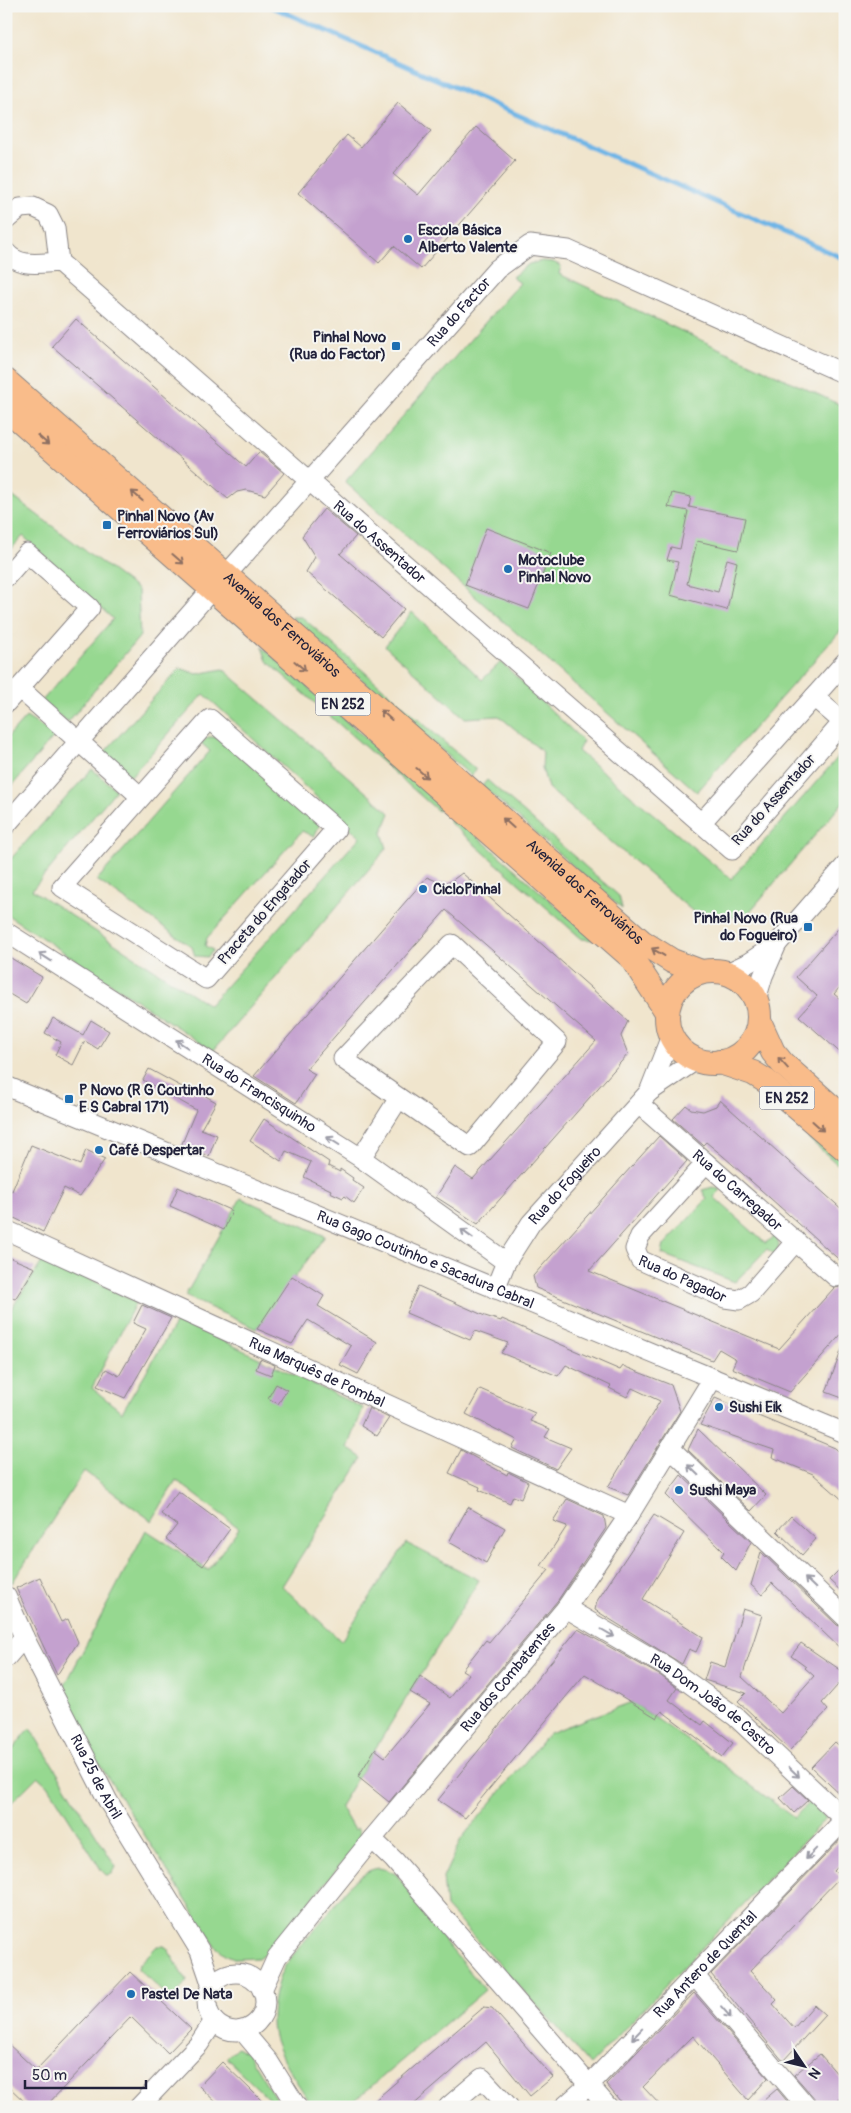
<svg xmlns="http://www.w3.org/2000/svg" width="851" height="2113" viewBox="0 0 851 2113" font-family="Pangolin,sans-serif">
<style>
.green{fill:#96d890;stroke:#5c7d66}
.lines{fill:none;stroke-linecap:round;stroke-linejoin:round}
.stream{stroke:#70b5e6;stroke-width:5}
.building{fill:#c4a1cf}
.minor-casing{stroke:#898484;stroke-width:21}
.major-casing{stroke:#898484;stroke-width:26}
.minor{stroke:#fff;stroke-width:19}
.major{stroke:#f9bc8a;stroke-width:24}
.oneway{stroke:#8e6f62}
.oneway2{stroke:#9c9ca7}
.poi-dot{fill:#1f6fb2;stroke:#f6f6f2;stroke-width:2}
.labels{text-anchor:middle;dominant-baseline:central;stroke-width:4;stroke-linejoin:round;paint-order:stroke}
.shield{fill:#f6f6f2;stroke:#626272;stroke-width:1}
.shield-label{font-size:14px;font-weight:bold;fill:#22223b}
.poi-label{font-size:15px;font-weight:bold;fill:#22223b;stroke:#f6f6f2;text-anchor:start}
.street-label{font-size:15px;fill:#22223b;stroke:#f6f6f2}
</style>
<rect width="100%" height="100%" fill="#f6f6f2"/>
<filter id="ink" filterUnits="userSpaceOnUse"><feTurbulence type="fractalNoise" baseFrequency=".02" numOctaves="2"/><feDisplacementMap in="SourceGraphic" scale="10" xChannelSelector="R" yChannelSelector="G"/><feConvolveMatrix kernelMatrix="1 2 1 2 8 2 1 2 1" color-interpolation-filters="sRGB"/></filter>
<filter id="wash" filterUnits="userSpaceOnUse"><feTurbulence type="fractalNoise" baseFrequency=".0096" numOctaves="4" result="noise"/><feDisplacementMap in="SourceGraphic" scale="20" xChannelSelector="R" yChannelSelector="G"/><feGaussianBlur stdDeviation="1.12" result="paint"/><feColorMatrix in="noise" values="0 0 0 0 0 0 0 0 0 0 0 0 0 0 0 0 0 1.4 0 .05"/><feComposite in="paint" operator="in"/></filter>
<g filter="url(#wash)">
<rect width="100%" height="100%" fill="#f0e5cd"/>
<path class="green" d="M542 261 553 262 561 266 559 274 845 407V626L697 792 345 482 520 283 512 277 529 264Z
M12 496 138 590 140 636 68 722 41 702 113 619 23 536 6 555V502Z
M412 612 482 680 501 662 583 741 578 751 731 879 840 755 845 758V800L746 916 704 921 548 788 542 768 543 752 499 716 465 718 385 646Z
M291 617H302L476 770 471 776Z
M262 647 443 806 438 811 267 661Z
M180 668 197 674 223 669 390 813 382 833 387 848 213 1051 6 914V864L92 769 116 790 32 890 209 1005 360 837 204 694 130 777 101 756Z
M26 717 55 735 6 793V739Z
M208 737H219L320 824 314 837 302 831 207 938 205 946 213 950 208 957 195 956 192 947 97 880 210 751 201 743Z
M487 780 619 896 622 909 482 786Z
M454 816 595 940 582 939 448 821Z
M804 1125 845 1161V1171L809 1139Z
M713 1187 721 1190 714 1197 765 1243 776 1236 779 1245 776 1255 767 1249 735 1282 662 1254 664 1245 707 1199 702 1190Z
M241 1198 325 1236 257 1329 185 1296Z
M46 1256 136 1302 92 1388 122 1412 178 1319 363 1408 348 1448 363 1458 282 1586 341 1641 406 1543 479 1580 340 1806 354 1830 357 1828 362 1839 269 1950 258 1958 236 1959 227 1955 216 1947 96 1759 63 1689 146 1530 208 1570 239 1528 176 1480 152 1521 84 1471 12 1583 6 1571V1317Z
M632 1702 721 1763 794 1818 810 1801 826 1818 590 2065 557 2027 446 1907 443 1878 461 1839 549 1733Z
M30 1728 116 1867 112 1874 106 1875 102 1871 48 1785 38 1776 6 1808V1758Z
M379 1868 388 1870 397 1875 446 1943 485 1990 347 2107H313C300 2086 282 2063 275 2040 268 2020 274 1984 285 1966 298 1947 315 1930 329 1912 343 1896 356 1871 379 1868Z
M157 1946H164L167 1948 187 1981 174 1997 170 1998 138 1969 139 1965Z
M237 2047 248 2054 281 2107H277L226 2058Z"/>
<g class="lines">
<path class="stream" d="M270 6 845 259"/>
</g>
<g id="blocks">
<path class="building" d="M398 103 431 131 393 174 418 195 476 127 515 161 421 269 394 246 379 263 298 193 347 135 361 147Z
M76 319 246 467 259 452 284 473 265 495 246 490 237 492 228 499 52 346Z
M672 493 691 497 689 507 745 518 738 550 697 541 687 584 718 592 727 559 737 562 727 610 670 595 678 562 667 560 671 547 680 549 688 511 668 507Z
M324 509 356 536 340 554 404 609 381 637 306 572 315 557 302 536Z
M486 528 551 553 529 609 465 585Z
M462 873 628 1021 621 1036 628 1054 478 1224 436 1197 455 1167 473 1179 596 1041 446 910 306 1069 315 1074 296 1103 254 1076 427 877 441 883 450 882Z
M845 921V981L834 994 845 1003V1057L799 1016 817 996 796 977Z
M6 955 42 977 26 1004 6 992Z
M53 1018 83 1035 91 1020 109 1031 98 1049 85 1041 73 1065 55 1055 61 1042 45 1033Z
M149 1069 193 1093 195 1090 216 1102 201 1129 217 1135 209 1156 181 1146 196 1110 143 1080Z
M720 1100 845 1212V1265L723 1156 706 1142 703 1145 673 1119 686 1105 691 1109 703 1111 716 1106Z
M264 1119 329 1162 328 1166 340 1172V1169L353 1178 352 1180 364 1188 354 1203 345 1196 343 1198 330 1192 331 1190 304 1177 311 1162 286 1151 281 1161 250 1141Z
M659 1136 687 1161 589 1271 779 1349 834 1288 840 1287 845 1284V1330L790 1392 732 1368 736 1359 719 1349 712 1360 536 1288 533 1276Z
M31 1145 80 1165 86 1150 105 1159 80 1196 64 1188 43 1232 6 1214V1188L12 1191Z
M178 1187 232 1211 224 1230 170 1206Z
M6 1256 35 1268 15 1299 6 1295Z
M292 1276 324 1296 318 1306 377 1342 358 1374 340 1365 351 1346 308 1320 292 1344 257 1329Z
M418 1286 485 1316 501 1321 502 1319 620 1370 623 1366 671 1385 680 1411 628 1495 608 1487 660 1401 632 1388 627 1397 609 1388 611 1386 566 1365 558 1376 501 1353 508 1343 475 1331 470 1340 406 1313Z
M142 1305 171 1318 125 1398 97 1386 106 1369 119 1376 146 1329 133 1323Z
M843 1346H845V1399L826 1392Z
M260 1359 275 1365 271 1375 256 1369Z
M276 1384 287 1390 278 1404 268 1398Z
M480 1389 535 1413 530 1421 550 1429 545 1437 571 1448 556 1469 512 1448 517 1440 466 1414Z
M715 1398 835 1448 845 1457V1502L813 1474 772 1457 774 1450 700 1425Z
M369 1408 389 1418 377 1436 361 1426Z
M698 1429 766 1495 751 1511 688 1450Z
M461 1450 507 1475 508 1472 528 1482 521 1499 513 1496 510 1503 479 1490 480 1487 449 1473Z
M681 1475 751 1542 736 1571 721 1556 724 1552 666 1495Z
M178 1491 230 1529 203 1566 166 1539 177 1525 161 1514Z
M567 1499 604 1516 606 1528 558 1600 389 1802 358 1777 375 1749 385 1757 430 1704 410 1692 420 1676 450 1698 469 1674 462 1670 486 1640 489 1642 549 1570 541 1566 567 1526 553 1521Z
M468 1507 505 1528 486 1563 449 1542Z
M654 1515 684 1533 643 1599 703 1637 696 1652 689 1649 682 1664 595 1610 597 1601Z
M791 1516 816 1539 802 1555 777 1531Z
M761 1552 837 1625 845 1628V1653L772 1583 762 1595 751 1585Z
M845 1564V1601L841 1597 844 1594 829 1580Z
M40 1577 61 1622 68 1619 78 1642 57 1675 16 1588Z
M743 1609 762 1615 742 1677 781 1713 814 1676 805 1668 806 1667 791 1656 801 1643 845 1673V1677L822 1703 828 1710 790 1750 738 1701 746 1693 704 1680 710 1662 725 1667Z
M578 1629 661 1676 677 1688 669 1700 702 1725 705 1721 733 1743 722 1757 662 1711 657 1718 585 1674 465 1818 438 1800Z
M835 1742 845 1751V1799L811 1767Z
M793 1786 808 1800 794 1813 780 1798Z
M845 1835V1859L834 1871 840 1877 750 1971 777 2000 773 2004 794 2028 814 2005 825 2015 783 2061 711 1974Z
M130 1972 191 2029 168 2053 131 2017 45 2107H30L6 2084V2042L36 2070Z
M694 1993 768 2078 748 2100 693 2036 643 2087 662 2107H625L606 2084Z
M484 2007 492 2008 553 2077 530 2096 486 2042 411 2107H367Z
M820 2054 845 2083V2094L829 2107H818L816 2100 794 2075Z
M222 2062 249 2088 268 2107H221L199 2086Z
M777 2089 792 2107H756Z"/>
</g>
</g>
<g filter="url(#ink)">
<use href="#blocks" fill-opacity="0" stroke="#898484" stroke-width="1"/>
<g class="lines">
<g class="minor-casing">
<g id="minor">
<path d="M6 220 20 208 33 207 48 214 55 228 59 262"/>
<path id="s1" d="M6 252C19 268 40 263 59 262L701 823"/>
<path id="s2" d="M227 574 497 269 530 245 568 250 845 374"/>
<path d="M6 577 27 553 90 608 6 703"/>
<path d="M19 688 141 797"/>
<path d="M814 697 845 662"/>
<path d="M210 719 336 829 206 979 62 887Z"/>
<path d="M845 719 843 722 732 850 701 823 814 697 843 722 845 724"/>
<path d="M6 825 212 589"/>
<path id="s3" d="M6 932 361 1158 506 1262"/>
<path d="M452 944 557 1042 470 1147 343 1059Z"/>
<path d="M727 973 748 963 777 944 845 866"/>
<path d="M756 1000 763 976 777 944"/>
<path id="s4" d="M6 1086 845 1433"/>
<path d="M649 1092 671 1036"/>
<path id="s5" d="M639 1104 836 1277"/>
<path d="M361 1158 399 1098"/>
<path id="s6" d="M706 1163 640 1236 635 1249 640 1260 725 1298 739 1300 751 1293 796 1241"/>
<path id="s7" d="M6 1230 629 1515"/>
<path id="s8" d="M495 1289 506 1262 531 1223 649 1092 696 1060"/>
<path d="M670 1448 845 1617"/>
<path id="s9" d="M6 1596 24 1637 108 1801 200 1951 212 1986"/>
<path id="s10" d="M566 1608 667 1667 736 1717 845 1820"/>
<path d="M6 1658 24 1637"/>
<path d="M372 1839 394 1860 608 2107"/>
<circle cx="236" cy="2002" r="29"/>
<path d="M694 1975 807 2107"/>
<path id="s11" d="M262 1990 277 1957 372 1839 566 1608 629 1515 713 1378"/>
<path d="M242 2030 269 2062 297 2107"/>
<path d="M139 2107 199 2044 214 2021"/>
<path d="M448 2107 482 2078 509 2107"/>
<path id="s12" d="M564 2107 589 2085 845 1819"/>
</g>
</g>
<g class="major-casing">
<g id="major">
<path id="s13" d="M6 381 642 942 672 961 701 972"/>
<path d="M6 408 631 957 667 1012"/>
<circle cx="713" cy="1017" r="46"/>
<path d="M759 1021 773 1052 783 1064 845 1119"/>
<path d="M720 1062 753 1073 766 1081 845 1149"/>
</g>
</g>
<use href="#minor" class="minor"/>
<use href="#major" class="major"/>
</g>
<defs><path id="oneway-shaft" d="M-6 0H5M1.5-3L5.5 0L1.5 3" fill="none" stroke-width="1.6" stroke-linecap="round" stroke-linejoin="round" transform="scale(1.25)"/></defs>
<g class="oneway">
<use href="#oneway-shaft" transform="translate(43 440) rotate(41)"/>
<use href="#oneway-shaft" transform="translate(137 496) rotate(-139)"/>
<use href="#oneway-shaft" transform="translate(178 559) rotate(41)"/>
<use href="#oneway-shaft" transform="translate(300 666) rotate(41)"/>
<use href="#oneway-shaft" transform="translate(386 715) rotate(-138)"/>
<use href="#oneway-shaft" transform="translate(422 773) rotate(41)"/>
<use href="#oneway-shaft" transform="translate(508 823) rotate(-138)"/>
<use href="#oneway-shaft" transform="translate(658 952) rotate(-149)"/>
<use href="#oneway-shaft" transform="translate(783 1063) rotate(-132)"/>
<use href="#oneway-shaft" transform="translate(818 1126) rotate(42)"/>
</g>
<g class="oneway2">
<use href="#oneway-shaft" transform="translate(45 957) rotate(-147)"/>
<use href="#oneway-shaft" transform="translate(182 1044) rotate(-147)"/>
<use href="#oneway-shaft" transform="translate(333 1141) rotate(-148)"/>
<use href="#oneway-shaft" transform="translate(467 1234) rotate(-144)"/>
<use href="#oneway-shaft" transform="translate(693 1470) rotate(-136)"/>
<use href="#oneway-shaft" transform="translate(810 1583) rotate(-136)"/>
<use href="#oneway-shaft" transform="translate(608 1633) rotate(30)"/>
<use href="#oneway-shaft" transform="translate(794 1772) rotate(44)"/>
<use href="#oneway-shaft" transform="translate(811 1854) rotate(134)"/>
<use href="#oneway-shaft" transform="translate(726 2012) rotate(49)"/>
<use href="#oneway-shaft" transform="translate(637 2034) rotate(134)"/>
</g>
</g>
<g class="poi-dot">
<circle cx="408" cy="239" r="5"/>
<rect x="391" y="341" width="10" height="10" rx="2.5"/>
<rect x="102" y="520" width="10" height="10" rx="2.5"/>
<circle cx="508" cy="569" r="5"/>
<circle cx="423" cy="889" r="5"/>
<rect x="803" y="922" width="10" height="10" rx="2.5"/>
<rect x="64" y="1094" width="10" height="10" rx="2.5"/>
<circle cx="99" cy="1150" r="5"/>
<circle cx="719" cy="1407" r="5"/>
<circle cx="679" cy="1490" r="5"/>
<circle cx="131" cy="1994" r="5"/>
</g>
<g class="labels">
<g class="shield">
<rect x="315.5" y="692.5" width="55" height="23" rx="4"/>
<rect x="759.5" y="1086.5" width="55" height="23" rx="4"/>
</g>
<g class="shield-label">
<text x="343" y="704">EN 252</text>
<text x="787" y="1098">EN 252</text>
</g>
<g class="poi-label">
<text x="418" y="230">Escola Básica<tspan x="418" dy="17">Alberto Valente</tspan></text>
<text x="386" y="337" text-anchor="end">Pinhal Novo<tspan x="386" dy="17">(Rua do Factor)</tspan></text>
<text x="117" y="516">Pinhal Novo (Av<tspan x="117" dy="17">Ferroviários Sul)</tspan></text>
<text x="518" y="560">Motoclube<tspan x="518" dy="17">Pinhal Novo</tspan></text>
<text x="433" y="889">CicloPinhal</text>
<text x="798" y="918" text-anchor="end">Pinhal Novo (Rua<tspan x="798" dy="17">do Fogueiro)</tspan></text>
<text x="79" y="1090">P Novo (R G Coutinho<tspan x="79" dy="17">E S Cabral 171)</tspan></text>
<text x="109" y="1150">Café Despertar</text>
<text x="729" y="1407">Sushi Eik</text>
<text x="689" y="1490">Sushi Maya</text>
<text x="141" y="1994">Pastel De Nata</text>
</g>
<g class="street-label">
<text stroke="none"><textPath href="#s2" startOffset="350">Rua do Factor</textPath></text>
<text stroke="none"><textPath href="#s1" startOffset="482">Rua do Assentador</textPath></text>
<text stroke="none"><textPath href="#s13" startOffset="368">Avenida dos Ferroviários</textPath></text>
<text transform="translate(774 800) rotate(-48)">Rua do Assentador</text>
<text stroke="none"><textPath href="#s13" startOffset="772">Avenida dos Ferroviários</textPath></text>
<text transform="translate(265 912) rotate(-49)">Praceta do Engatador</text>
<text stroke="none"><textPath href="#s3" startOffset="300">Rua do Francisquinho</textPath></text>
<text stroke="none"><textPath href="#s8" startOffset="126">Rua do Fogueiro</textPath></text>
<text stroke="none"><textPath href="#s5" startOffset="131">Rua do Carregador</textPath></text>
<text stroke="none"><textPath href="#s4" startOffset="454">Rua Gago Coutinho e Sacadura Cabral</textPath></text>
<text stroke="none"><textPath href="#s6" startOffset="171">Rua do Pagador</textPath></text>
<text stroke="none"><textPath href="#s7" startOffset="342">Rua Marquês de Pombal</textPath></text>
<text stroke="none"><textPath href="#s11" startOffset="399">Rua dos Combatentes</textPath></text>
<text stroke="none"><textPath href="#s10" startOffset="176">Rua Dom João de Castro</textPath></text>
<text stroke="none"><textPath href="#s9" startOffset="202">Rua 25 de Abril</textPath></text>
<text stroke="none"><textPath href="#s12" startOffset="201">Rua Antero de Quental</textPath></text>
</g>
</g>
<rect width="851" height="2113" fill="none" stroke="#f6f6f2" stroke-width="25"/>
<g transform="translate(804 2066) rotate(125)" stroke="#f6f6f2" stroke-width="4" paint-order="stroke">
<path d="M0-4L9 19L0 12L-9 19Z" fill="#22223b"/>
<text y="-8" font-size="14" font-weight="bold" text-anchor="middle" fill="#22223b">N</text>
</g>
<path d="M25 2080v8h121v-8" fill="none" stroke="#22223b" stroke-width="2.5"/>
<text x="32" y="2080" font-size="15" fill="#22223b" stroke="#f6f6f2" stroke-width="4" paint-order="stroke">50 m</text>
</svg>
